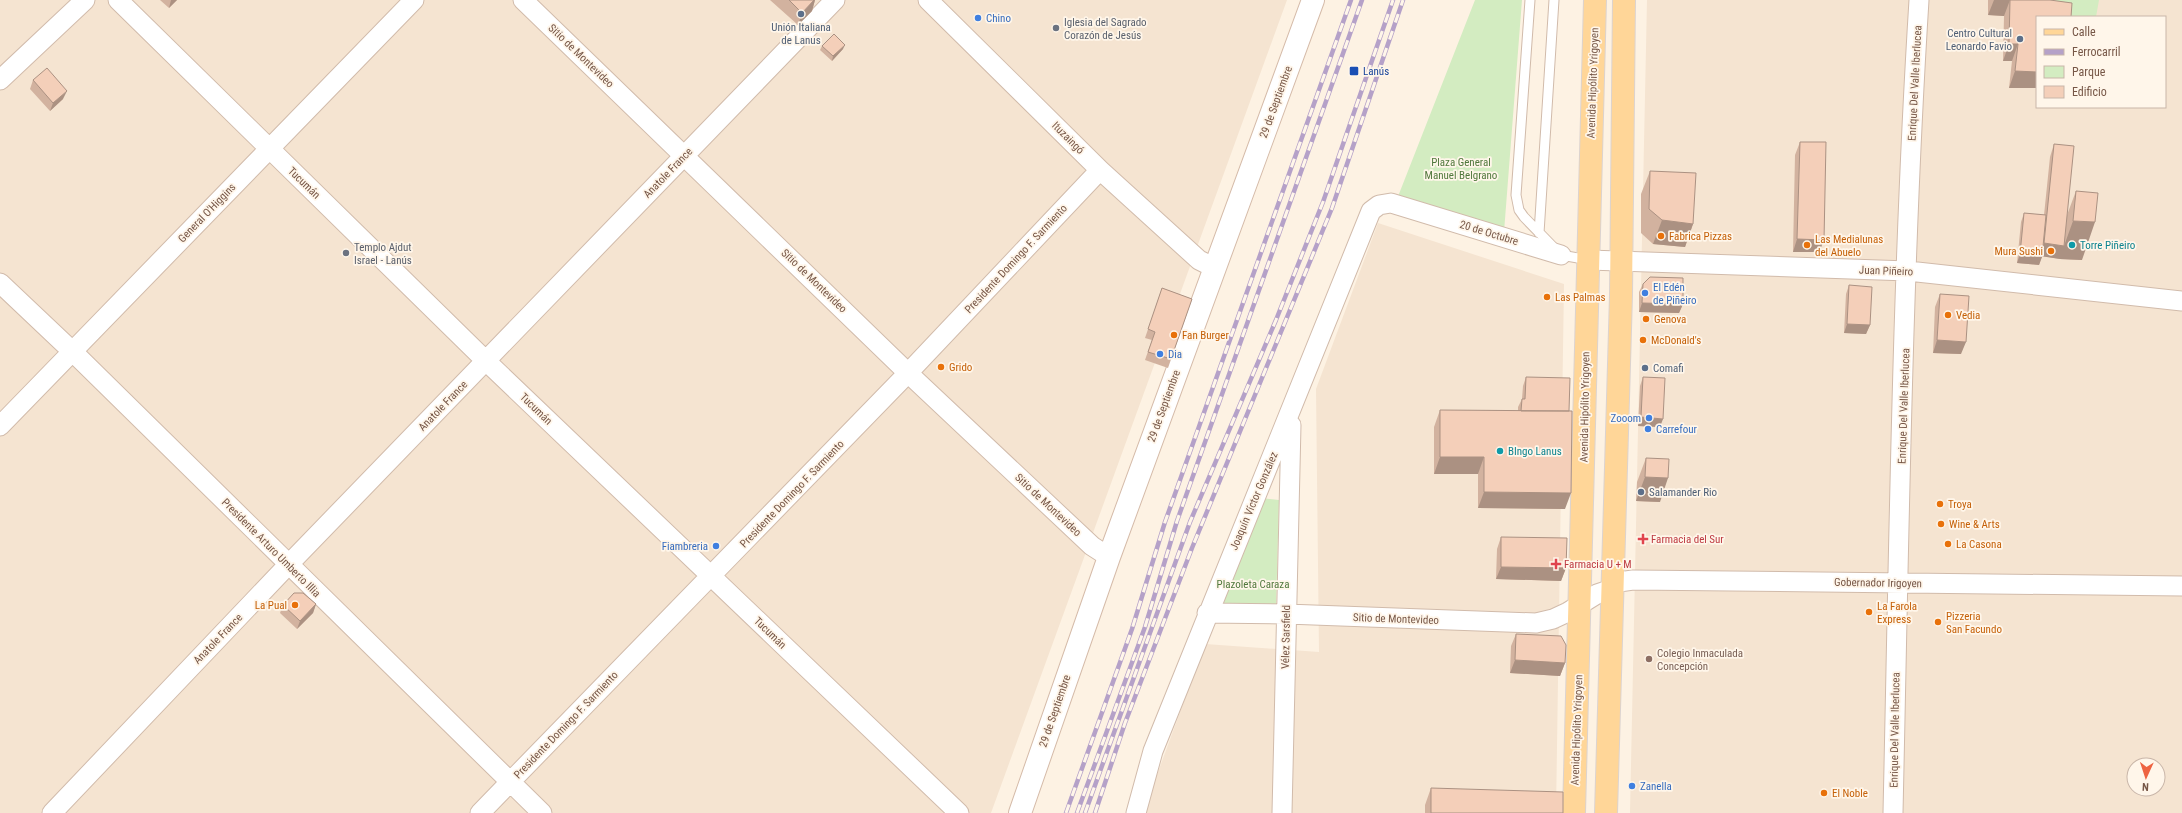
<svg xmlns="http://www.w3.org/2000/svg" width="2182" height="813" viewBox="0 0 2182 813" font-family="'Roboto Condensed',sans-serif">
<style>
.residential{fill:#f5e4d1;fill-rule:evenodd}
.green{fill:#d3ecc1}
.lines{fill:none;stroke-linecap:round;stroke-linejoin:round}
.lane-casing{stroke:#d1bbab;stroke-width:11}
.street-casing{stroke:#d1bbab;stroke-width:21}
.secondary-casing{stroke:#d5bba9;stroke-width:24}
.primary-casing{stroke:#dcd3cf;stroke-width:24}
.lane{stroke:#fff;stroke-width:9}
.street{stroke:#fff;stroke-width:19}
.secondary{stroke:#fff;stroke-width:22}
.primary{stroke:#ffd698;stroke-width:22}
.rail-casing{stroke:#b5a1c8;stroke-width:4.5}
.rail{stroke:#fff6ea;stroke-width:3;stroke-dasharray:9;stroke-linecap:butt}
.wall{fill:#d2b29f}
.shaded-wall{fill:#ab9182}
.building{fill:#f4cfb9;stroke:#ab9182}
.service-dot{fill:#5c6f8a;stroke:#fff6ea;stroke-width:1.5}
.shop-dot{fill:#3f7fe0;stroke:#fff6ea;stroke-width:1.5}
.worship-dot{fill:#6b7280;stroke:#fff6ea;stroke-width:1.5}
.transit-dot{fill:#1a4fb4;stroke:#fff6ea;stroke-width:1.5}
.food-dot{fill:#e8710a;stroke:#fff6ea;stroke-width:1.5}
.culture-dot{fill:#0f9aa8;stroke:#fff6ea;stroke-width:1.5}
.health-dot{fill:#e0444e;stroke:#fff6ea;stroke-width:1.5}
.education-dot{fill:#8d6e63;stroke:#fff6ea;stroke-width:1.5}
.labels{text-anchor:middle;dominant-baseline:central;stroke-width:3.5;stroke-linejoin:round;paint-order:stroke}
.shop-label{font-size:11px;fill:#366cbe;stroke:#fff6ea;text-anchor:start}
.worship-label{font-size:11px;fill:#5b616d;stroke:#fff6ea;text-anchor:start}
.service-label{font-size:11px;fill:#4e5e75;stroke:#fff6ea;text-anchor:start}
.street-label{font-size:11px;fill:#775747;stroke:#fff6ea}
.transit-label{font-size:11px;fill:#164399;stroke:#fff6ea;text-anchor:start}
.park-label{font-size:11px;fill:#50783c;stroke:#fff6ea}
.food-label{font-size:11px;fill:#c56008;stroke:#fff6ea;text-anchor:start}
.culture-label{font-size:11px;fill:#0d838f;stroke:#fff6ea;text-anchor:start}
.health-label{font-size:11px;fill:#be3a42;stroke:#fff6ea;text-anchor:start}
.education-label{font-size:11px;fill:#785e54;stroke:#fff6ea;text-anchor:start}
</style>
<rect width="100%" height="100%" fill="#fdf2e3"/>
<path class="residential" d="M0 0H1287L991 813H0Z
M1647 0H2182V813H1630ZM2037 17H2165V107H2037ZM2134 765H2158V789H2134Z
M1378 223 1564 284 1556 813H1143L1205 644 1319 652 1316 389Z"/>
<path class="green" d="M1475 0H1522L1504 232 1397 199Z
M2029 0H2099L2096 17H2047Z
M1261 498 1279 500 1276 608 1219 606Z"/>
<g class="lines">
<g class="lane-casing">
<path id="lane" d="M1530 0 1516 195 1519 210 1524 217 1561 255 1589 260
M1539 233 1554 0"/>
</g>
<g class="street-casing">
<path id="street" d="M118 0 486 361 959 813
M523 0 908 373 1092 546 1109 557
M928 0 1100 170 1199 260 1215 268
M0 80 85 0
M1589 260 1908 271 2182 301
M0 283 73 352 542 813
M0 426 414 0
M1207 613 1286 614 1536 623 1553 619 1568 612 1597 594 1612 589 1619 582 1633 580 2182 586
M52 813 288 565 835 0
M480 813 908 373 1100 170
M1136 813 1153 751 1371 211 1379 205 1391 203 1561 255
M1282 813 1291 425
M1893 813C1899 542 1902 270 1919 0"/>
</g>
<g class="secondary-casing">
<path id="secondary" d="M1020 813 1109 557 1313 0"/>
</g>
<g class="primary-casing">
<path id="primary" d="M1574 813 1595 0
M1606 813 1621 295 1624 0"/>
</g>
<use href="#lane" class="lane"/>
<use href="#street" class="street"/>
<use href="#secondary" class="secondary"/>
<use href="#primary" class="primary"/>
<g class="rail-casing">
<path id="rail" d="M1066 813 1132 629 1165 522 1351 0
M1077 813 1145 627 1177 521 1362 0
M1085 813 1190 522 1276 320 1323 202 1393 0
M1095 813 1125 723 1192 548 1332 208 1403 0"/>
</g>
<use href="#rail" class="rail"/>
</g>
<path class="wall" d="M160 0H177L169 8Z
M770 0H815L812 11 798 25Z
M1988 0H2050L2037 17V88H2009L2012 61H2003L2004 16 1988 15Z
M822 46 843 49 832 61 820 50Z
M33 80 63 99 50 111 30 89Z
M1800 142 1824 240 1819 252H1793L1795 155Z
M2054 144 2067 215 2076 191 2082 260 2060 259 2042 256 2039 265 2017 263 2021 222 2024 213 2044 215 2050 157Z
M1650 171 1693 224 1685 247 1653 244 1641 233V194Z
M1643 284 1683 304 1679 313 1639 312V292Z
M1849 285 1870 325 1866 334 1844 333 1846 294Z
M1162 288 1192 299 1168 368 1145 360 1152 340 1145 338Z
M1940 294 1961 354 1933 353 1935 307Z
M1526 377 1565 509 1478 508V474H1434V427L1440 410 1518 411V407L1522 399 1523 386Z
M1643 377 1660 427 1638 426 1640 386Z
M1646 458 1660 502 1636 501 1637 482Z
M1501 537 1566 568 1561 581 1496 579 1497 549Z
M316 604 313 613 297 629 280 613 283 605Z
M1516 634 1565 663 1560 676 1510 673 1511 646Z
M1431 788 1563 813H1425V805Z"/>
<path class="shaded-wall" d="M171 0H177L169 8Z
M814 0H815L812 11 798 25 802 13Z
M1994 0H2010L2004 16 1988 15Z
M2009 44H2018L2012 61H2003Z
M845 45 843 49 832 61 833 56Z
M2015 71 2037 72V88H2009Z
M67 91 63 99 50 111 53 103Z
M1662 220 1693 224 1685 247 1653 244Z
M2073 221 2095 222 2082 260 2060 259 2040 256 2044 243 2064 246Z
M1797 239 1824 240 1819 252H1793Z
M2020 254 2042 257 2039 265 2017 263Z
M1642 303 1683 304 1679 313 1639 312Z
M1847 324 1870 325 1866 334 1844 333Z
M1937 340 1966 342 1961 354 1933 353Z
M1641 417 1663 419 1660 427 1638 426Z
M1440 457H1484L1478 474H1434Z
M1645 477 1668 478 1660 502 1636 501Z
M1484 492 1571 493 1565 509 1478 508Z
M1501 567 1566 568 1561 581 1496 579Z
M316 604 313 613 297 629 300 621Z
M1515 660 1565 663 1560 676 1510 673Z"/>
<path class="building" d="M789 0H814L802 13Z
M2010 0H2050L2072 3 2071 17H2037V72L2015 71 2018 44H2009Z
M834 34 845 45 833 56 822 46Z
M47 68 67 91 53 103 33 80Z
M1800 142H1826L1824 240 1797 239Z
M2054 144 2074 146 2064 246 2044 243Z
M1650 171 1696 173 1693 224 1662 220 1649 209Z
M2076 191 2098 193 2095 222 2073 221Z
M2024 213 2046 215 2042 257 2020 254Z
M1650 277 1683 278V304L1642 303 1643 284Z
M1849 285 1872 287 1870 325 1847 324Z
M1162 288 1192 299 1171 359 1148 352 1155 332 1148 329Z
M1940 294 1969 296 1966 342 1937 340Z
M1526 377 1570 378 1569 411H1521L1522 399H1525Z
M1643 377 1665 378 1663 419 1641 417Z
M1440 410 1572 411 1571 493 1484 492V457H1440Z
M1646 458 1669 459 1668 478 1645 477Z
M1501 537 1567 538 1566 568 1501 567Z
M294 593H303L316 604 300 621 283 605Z
M1516 634 1561 636 1566 645 1565 663 1515 660Z
M1431 788 1563 792V813H1431Z"/>
<g class="service-dot">
<circle cx="801" cy="14" r="4"/>
<circle cx="2020" cy="39" r="4"/>
<circle cx="1645" cy="368" r="4"/>
<circle cx="1641" cy="492" r="4"/>
</g>
<g class="shop-dot">
<circle cx="978" cy="18" r="4"/>
<circle cx="1645" cy="293" r="4"/>
<circle cx="1160" cy="354" r="4"/>
<circle cx="1649" cy="418" r="4"/>
<circle cx="1648" cy="429" r="4"/>
<circle cx="716" cy="546" r="4"/>
<circle cx="1632" cy="786" r="4"/>
</g>
<g class="worship-dot">
<circle cx="1056" cy="28" r="4"/>
<circle cx="346" cy="253" r="4"/>
</g>
<rect class="transit-dot" x="1349" y="66" width="10" height="10" rx="2"/>
<g class="food-dot">
<circle cx="1661" cy="236" r="4"/>
<circle cx="1807" cy="245" r="4"/>
<circle cx="2051" cy="251" r="4"/>
<circle cx="1547" cy="297" r="4"/>
<circle cx="1948" cy="315" r="4"/>
<circle cx="1646" cy="319" r="4"/>
<circle cx="1174" cy="335" r="4"/>
<circle cx="1643" cy="340" r="4"/>
<circle cx="941" cy="367" r="4"/>
<circle cx="1940" cy="504" r="4"/>
<circle cx="1941" cy="524" r="4"/>
<circle cx="1948" cy="544" r="4"/>
<circle cx="295" cy="605" r="4"/>
<circle cx="1869" cy="612" r="4"/>
<circle cx="1938" cy="622" r="4"/>
<circle cx="1824" cy="793" r="4"/>
</g>
<g class="culture-dot">
<circle cx="2072" cy="245" r="4"/>
<circle cx="1500" cy="451" r="4"/>
</g>
<g class="health-dot">
<path d="M1641 533h4v4h4v4h-4v4h-4v-4h-4v-4h4z"/>
<path d="M1554 558h4v4h4v4h-4v4h-4v-4h-4v-4h4z"/>
</g>
<circle class="education-dot" cx="1649" cy="659" r="4"/>
<g class="labels">
<g class="shop-label">
<text x="986" y="18">Chino</text>
<text x="1653" y="287">El Edén<tspan x="1653" dy="13">de Piñeiro</tspan></text>
<text x="1168" y="354">Dia</text>
<text x="1641" y="418" text-anchor="end">Zooom</text>
<text x="1656" y="429">Carrefour</text>
<text x="708" y="546" text-anchor="end">Fiambreria</text>
<text x="1640" y="786">Zanella</text>
</g>
<g class="worship-label">
<text x="1064" y="22">Iglesia del Sagrado<tspan x="1064" dy="13">Corazón de Jesús</tspan></text>
<text x="354" y="247">Templo Ajdut<tspan x="354" dy="13">Israel - Lanús</tspan></text>
</g>
<g class="service-label">
<text x="801" y="27" text-anchor="middle">Unión Italiana<tspan x="801" dy="13">de Lanus</tspan></text>
<text x="2012" y="33" text-anchor="end">Centro Cultural<tspan x="2012" dy="13">Leonardo Favio</tspan></text>
<text x="1653" y="368">Comafi</text>
<text x="1649" y="492">Salamander Rio</text>
</g>
<g class="street-label">
<text transform="translate(581 56) rotate(44)">Sitio de Montevideo</text>
<text transform="translate(1593 83) rotate(-88)">Avenida Hipólito Yrigoyen</text>
<text transform="translate(1915 83) rotate(-87)">Enrique Del Valle Iberlucea</text>
<text transform="translate(1276 102) rotate(-70)">29 de Septiembre</text>
<text transform="translate(1068 138) rotate(45)">Ituzaingó</text>
<text transform="translate(668 173) rotate(-46)">Anatole France</text>
<text transform="translate(304 183) rotate(44)">Tucumán</text>
<text transform="translate(207 213) rotate(-46)">General O'Higgins</text>
<text transform="translate(1489 233) rotate(17)">20 de Octubre</text>
<text transform="translate(1016 259) rotate(-47)">Presidente Domingo F. Sarmiento</text>
<text transform="translate(1886 271) rotate(2)">Juan Piñeiro</text>
<text transform="translate(814 281) rotate(44)">Sitio de Montevideo</text>
<text transform="translate(443 406) rotate(-46)">Anatole France</text>
<text transform="translate(1164 406) rotate(-70)">29 de Septiembre</text>
<text transform="translate(1904 406) rotate(-88)">Enrique Del Valle Iberlucea</text>
<text transform="translate(1585 407) rotate(-89)">Avenida Hipólito Yrigoyen</text>
<text transform="translate(536 409) rotate(44)">Tucumán</text>
<text transform="translate(792 494) rotate(-46)">Presidente Domingo F. Sarmiento</text>
<text transform="translate(1254 501) rotate(-67)">Joaquín Víctor González</text>
<text transform="translate(1048 505) rotate(43)">Sitio de Montevideo</text>
<text transform="translate(271 548) rotate(45)">Presidente Arturo Umberto Illia</text>
<text transform="translate(1878 583) rotate(1)">Gobernador Irigoyen</text>
<text transform="translate(1396 619) rotate(2)">Sitio de Montevideo</text>
<text transform="translate(770 633) rotate(44)">Tucumán</text>
<text transform="translate(1286 637) rotate(-89)">Vélez Sarsfield</text>
<text transform="translate(218 639) rotate(-46)">Anatole France</text>
<text transform="translate(1055 711) rotate(-71)">29 de Septiembre</text>
<text transform="translate(566 725) rotate(-46)">Presidente Domingo F. Sarmiento</text>
<text transform="translate(1577 730) rotate(-88)">Avenida Hipólito Yrigoyen</text>
<text transform="translate(1895 730) rotate(-89)">Enrique Del Valle Iberlucea</text>
</g>
<g class="transit-label">
<text x="1363" y="71">Lanús</text>
</g>
<g class="park-label">
<text x="1461" y="162">Plaza General<tspan x="1461" dy="13">Manuel Belgrano</tspan></text>
<text x="1253" y="584">Plazoleta Caraza</text>
</g>
<g class="food-label">
<text x="1669" y="236">Fabrica Pizzas</text>
<text x="1815" y="239">Las Medialunas<tspan x="1815" dy="13">del Abuelo</tspan></text>
<text x="2043" y="251" text-anchor="end">Mura Sushi</text>
<text x="1555" y="297">Las Palmas</text>
<text x="1956" y="315">Vedia</text>
<text x="1654" y="319">Genova</text>
<text x="1182" y="335">Fan Burger</text>
<text x="1651" y="340">McDonald's</text>
<text x="949" y="367">Grido</text>
<text x="1948" y="504">Troya</text>
<text x="1949" y="524">Wine &amp; Arts</text>
<text x="1956" y="544">La Casona</text>
<text x="287" y="605" text-anchor="end">La Pual</text>
<text x="1877" y="606">La Farola<tspan x="1877" dy="13">Express</tspan></text>
<text x="1946" y="616">Pizzeria<tspan x="1946" dy="13">San Facundo</tspan></text>
<text x="1832" y="793">El Noble</text>
</g>
<g class="culture-label">
<text x="2080" y="245">Torre Piñeiro</text>
<text x="1508" y="451">BIngo Lanus</text>
</g>
<g class="health-label">
<text x="1651" y="539">Farmacia del Sur</text>
<text x="1564" y="564">Farmacia U + M</text>
</g>
<g class="education-label">
<text x="1657" y="653">Colegio Inmaculada<tspan x="1657" dy="13">Concepción</tspan></text>
</g>
</g>
<rect x="2036" y="16" width="130" height="92" fill="#fff6ea" stroke="#c9b6a9"/>
<rect x="2044" y="29" width="20" height="6" fill="#ffd698" stroke="#c9b6a9"/>
<text x="2072" y="36" font-size="12" fill="#775747">Calle</text>
<rect x="2044" y="49" width="20" height="6" fill="#b5a1c8" stroke="#c9b6a9"/>
<text x="2072" y="56" font-size="12" fill="#775747">Ferrocarril</text>
<rect x="2044" y="66" width="20" height="12" fill="#d3ecc1" stroke="#c9b6a9"/>
<text x="2072" y="76" font-size="12" fill="#775747">Parque</text>
<rect x="2044" y="86" width="20" height="12" fill="#f4cfb9" stroke="#c9b6a9"/>
<text x="2072" y="96" font-size="12" fill="#775747">Edificio</text>
<g transform="translate(2146 777) rotate(183)"><circle r="19" fill="#fff6ea" stroke="#c9b6a9"/>
<path d="M0-3L7 15L0 10L-7 15Z" fill="#ee6341"/>
<text y="-6" font-size="11" font-weight="bold" text-anchor="middle" fill="#775747">N</text>
</g>
</svg>
